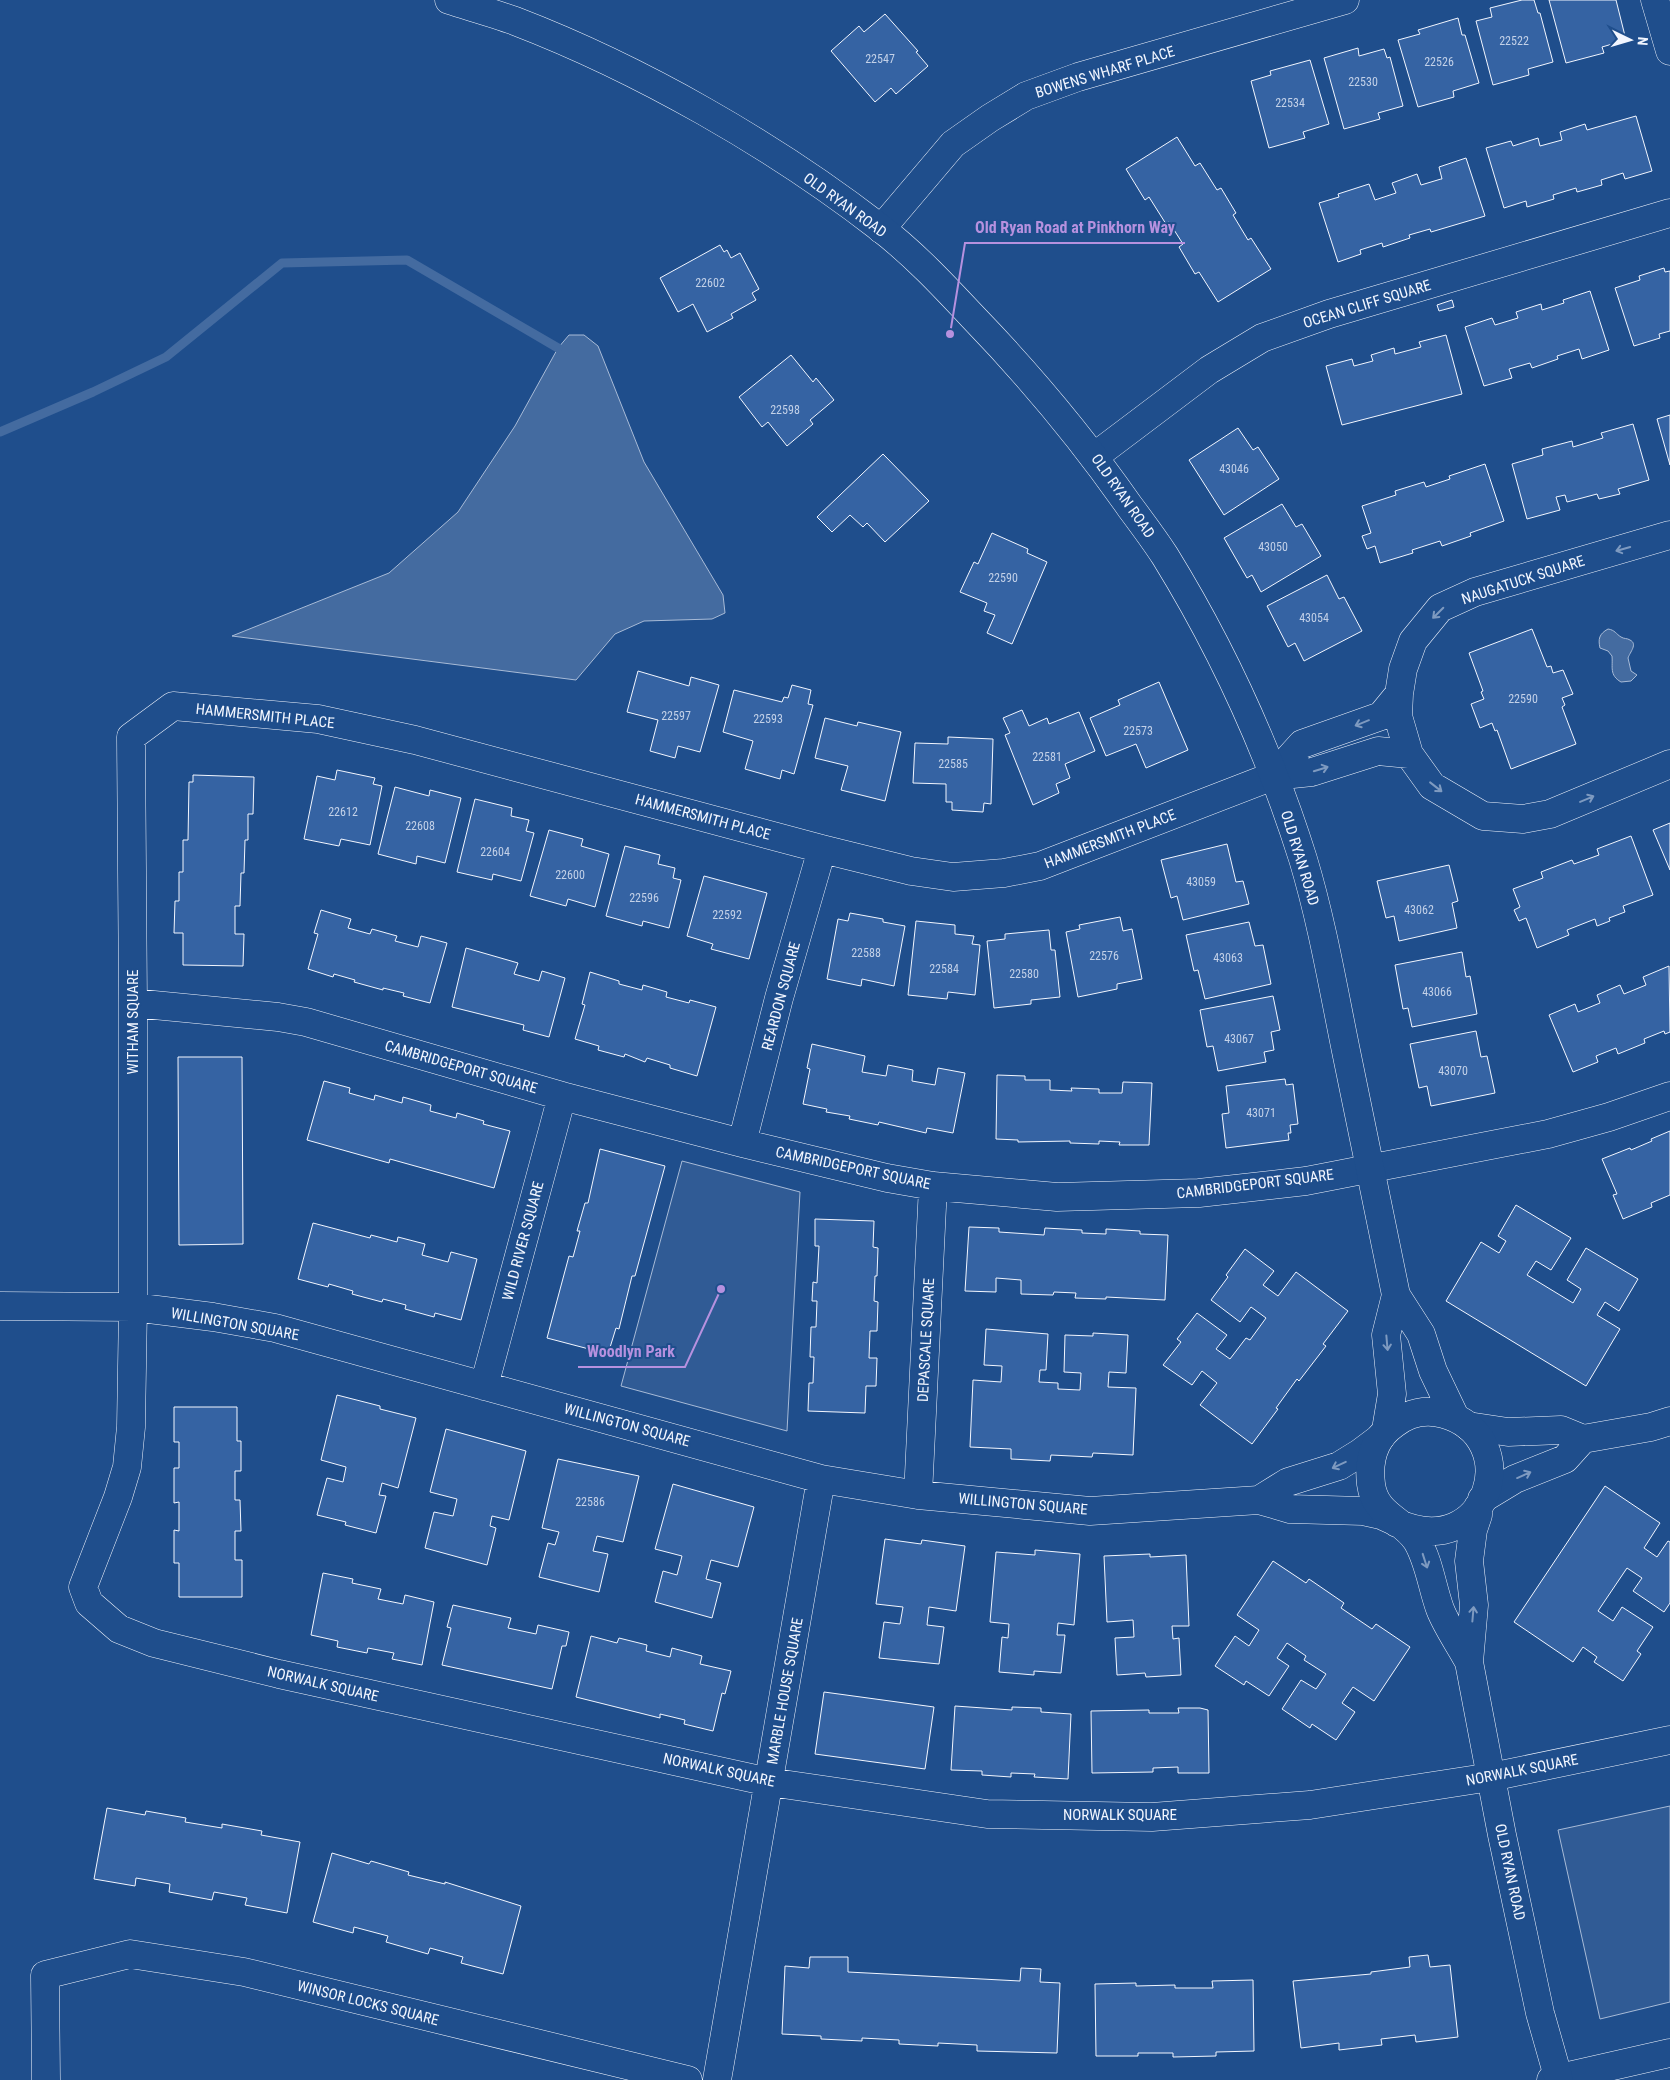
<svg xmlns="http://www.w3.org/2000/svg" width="1670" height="2080" viewBox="0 0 1670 2080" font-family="'Roboto Condensed',sans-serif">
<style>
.green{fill:#305b95;stroke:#a8bbd7}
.water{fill:#446ba0;stroke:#a8bbd7}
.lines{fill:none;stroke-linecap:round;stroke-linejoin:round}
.stream{stroke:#446ba0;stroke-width:9}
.building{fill:#3563a3;stroke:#f2f6ff}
.street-casing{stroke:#f2f6ff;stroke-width:29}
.secondary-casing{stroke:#f2f6ff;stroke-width:29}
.street{stroke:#1f4e8c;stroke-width:28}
.secondary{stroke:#1f4e8c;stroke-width:28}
.oneway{stroke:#7e9ac0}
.labels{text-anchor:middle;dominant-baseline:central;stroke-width:4;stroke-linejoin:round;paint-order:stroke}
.number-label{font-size:12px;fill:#c3d1e8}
.street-label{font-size:15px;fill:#f2f6ff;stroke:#1f4e8c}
.leader{fill:none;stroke:#b691df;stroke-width:2}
.callout-dot{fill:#b691df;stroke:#1f4e8c;stroke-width:2}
.callout-label{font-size:16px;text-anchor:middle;font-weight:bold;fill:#b691df;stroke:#1f4e8c;stroke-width:4;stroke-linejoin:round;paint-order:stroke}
</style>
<rect width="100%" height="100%" fill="#1f4e8c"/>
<path class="green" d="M682 1161 800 1192 787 1431 621 1386Z
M1670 1806V2002L1600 2019 1558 1830Z"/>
<path class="water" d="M569 335H584L598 346 644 462 723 595 725 613 712 619 644 621 615 634 576 680 232 636 389 573 458 512 515 426 558 348Z
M1608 629C1615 630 1616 634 1621 637 1624 639 1627 638 1630 640 1638 644 1630 652 1628 658L1631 671 1637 675 1631 681 1621 682C1609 675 1613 667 1612 656L1608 651 1600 648C1598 639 1599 634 1608 629Z"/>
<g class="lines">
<path class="stream" d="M0 432 93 392 166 357 282 263 407 260 558 348"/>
</g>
<path class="building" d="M1522 0H1534L1538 13H1540L1553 62 1528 69 1529 75 1493 85 1476 21 1492 17 1490 8Z
M1549 0H1616L1626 40 1602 47 1604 53 1566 63Z
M885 14 918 51 916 52 928 66 896 94 891 88 875 102 831 51 859 26 864 32Z
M1458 18 1462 35H1465L1479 83 1453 91 1454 97 1418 107 1398 40 1420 34 1418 30Z
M1358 48 1359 56 1384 49 1387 58 1390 57 1403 106 1378 113 1380 119 1344 129 1324 58Z
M1310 60 1329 124 1303 132 1305 138 1269 148 1251 81 1271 75 1270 71Z
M1636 116 1652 171 1625 179 1623 173 1601 180 1602 185 1577 192 1576 188 1553 195 1554 199 1527 207 1526 201 1504 208 1486 148 1511 141 1513 146 1538 138 1540 146 1562 140 1560 132 1585 124 1587 130Z
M1177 137 1195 166 1200 163 1217 190 1221 188 1236 213 1233 215 1248 240 1251 238 1271 269 1218 302 1199 272 1195 274 1179 247 1183 244 1169 222 1166 224 1149 197 1145 200 1126 169Z
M1466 158 1485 216 1431 232 1430 229 1409 235 1410 238 1383 247 1382 243 1360 250 1361 254 1338 262 1319 203 1339 197 1338 194 1369 184 1375 200 1396 193 1392 183 1417 174 1421 185 1441 179H1442L1439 167Z
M720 245 724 252 727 250 731 258 740 253 759 289 752 293 756 300 731 314 733 318 707 332 693 304 678 312 660 278Z
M1664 268 1665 272 1670 271V331L1659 334 1660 338 1634 346 1615 288 1640 280 1639 276Z
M1590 291 1609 350 1582 359 1579 349 1557 356 1558 359 1532 368 1530 363 1509 369 1512 378 1484 386 1465 327 1492 318 1495 325 1518 318 1516 312 1541 304 1542 310 1564 303 1563 300Z
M1452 300 1454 307 1439 311 1437 305Z
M1446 335 1462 394 1342 425 1326 366 1352 359 1354 366 1373 361 1371 355 1394 348 1395 354 1421 347 1419 342Z
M791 355 813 382 816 378 834 400 810 420 813 424 787 446 768 422 762 427 739 397Z
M1670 415V465L1657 419Z
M1633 424 1649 480 1618 489 1620 494 1599 499 1597 494 1567 502 1565 495 1556 497 1560 510 1527 519 1512 464 1543 455 1542 449 1572 441 1573 447 1603 438 1601 433Z
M1238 428 1253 450 1258 447 1279 479 1224 515 1189 460Z
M883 454 929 501 885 542 867 523 863 527 850 515 832 532 817 517Z
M1485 464 1504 521 1470 533 1471 536 1442 546 1440 541 1412 550 1413 553 1380 563 1375 546 1367 549 1362 536 1371 533 1362 506 1396 495 1395 491 1424 482 1426 487 1450 479 1449 476Z
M1282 504 1296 527 1302 524 1321 556 1261 592 1252 575 1247 578 1224 538Z
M992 533 1028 549 1027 553 1047 562 1012 644 987 633 995 615 984 611 987 603 960 592 974 562 978 564Z
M1327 575 1339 599 1344 597 1362 631 1304 661 1295 643 1288 647 1267 606Z
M1532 629 1547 667 1551 666 1553 673 1563 670 1573 694 1562 698 1565 705 1562 707 1576 744 1511 769 1497 730 1495 731 1492 723 1480 728 1471 704 1484 699 1481 692 1483 691 1469 653Z
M638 671 689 686 691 677 719 685 700 752 678 746 675 758 650 751 658 720 627 712Z
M1159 682 1188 750 1146 768 1136 744 1106 756 1090 718 1120 705 1118 700Z
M792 685 811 690 808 704 813 705 794 774 782 770 780 779 745 769 753 741 723 732 734 690 782 702 784 697 788 698Z
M1022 710 1029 726 1047 718 1049 724 1079 712 1095 751 1065 764 1070 778 1056 784 1059 793 1033 805 1005 735 1010 733 1003 718Z
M825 718 857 726 858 722 901 732 885 801 841 790 848 766 815 758Z
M948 737 993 739 991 804 984 803 983 812 952 810V802H946V784L913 783 915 743 948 744Z
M337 770 375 778 373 784 382 786 370 845 341 839 339 846 304 839 317 776 335 780Z
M193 775 254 777 253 814H248V840H245L244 873H241L240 906H235V934H244L243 966 183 965V933H174L175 901H179V872H183V840H188L189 782H193Z
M395 787 429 796 430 790 461 798 445 863 417 856 416 864 378 854Z
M475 799 512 808 511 816 529 820 526 831 534 833 521 881 493 874 492 880 457 872Z
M1670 823V870L1653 830Z
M549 830 583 839 581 846 609 854 595 907 568 899 566 906 530 896Z
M1631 836 1653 895 1623 906 1625 912 1609 918 1610 921 1597 926 1595 919 1567 930 1569 935 1537 948 1526 918 1519 921 1514 910 1520 907 1513 889 1543 878 1541 872 1572 860 1574 864 1599 855 1597 849Z
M1227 844 1236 882 1243 881 1249 904 1183 920 1177 896 1171 898 1161 860Z
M625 846 660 855 658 864 675 868 673 878 681 880 669 928 643 921 642 926 606 916Z
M1449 865 1458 901 1452 903 1457 928 1399 941 1394 916 1386 918 1377 881Z
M704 876 767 893 749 959 711 949 713 944 687 936Z
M321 910 351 919 348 928 370 934 372 929 397 936 395 941 418 947 421 936 447 943 430 1003 403 996 404 993 383 988V990L354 982 355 980 334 974 333 977 308 969 318 934 314 933Z
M850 913 883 919V922L905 926 894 986 862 979 861 986 827 979 838 919 848 921Z
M1120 917 1123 931 1132 929 1142 979 1117 984V989L1078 997 1066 932 1080 929 1079 925Z
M916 921 955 925V934L974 936 972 944 980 945 975 995 948 992 947 999 908 995Z
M1249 922 1255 946 1263 945 1271 984 1205 999 1198 970 1194 971 1186 935Z
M1049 930 1051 950H1055L1060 997 1031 1000V1004L994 1008 987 941 1005 939V934Z
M466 948 518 963 514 974 539 981 542 971 565 978 549 1037 523 1030 524 1025 452 1007Z
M1462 952 1466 977 1470 976 1477 1014 1412 1027 1408 1008 1403 1009 1395 965Z
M1669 966 1670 1032 1665 1034 1664 1031 1644 1039 1645 1043 1618 1054 1616 1048 1596 1056 1598 1062 1573 1072 1549 1015 1575 1004 1578 1012 1600 1003 1597 995 1620 985 1624 994 1646 985 1643 977Z
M590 972 619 981V984L642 990 643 985 667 992 666 997 689 1003 690 1000 716 1007 697 1076 670 1068V1065L647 1058 645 1062 625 1054 624 1057 598 1050 599 1046 575 1039 585 1005 582 1004Z
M1273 996 1280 1030 1271 1032 1274 1050 1264 1052 1266 1062 1218 1071 1213 1046 1207 1047 1200 1010Z
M1476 1031 1481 1057 1487 1056 1495 1093 1431 1106 1427 1086 1419 1088 1410 1044Z
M812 1044 865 1056 862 1072 886 1076 888 1065 913 1070 912 1081 935 1085 938 1068 965 1073 953 1133 927 1128 926 1133 879 1122 878 1125 849 1119 850 1116 826 1112 827 1109 803 1104 810 1069 807 1068Z
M178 1057H242L243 1244 179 1245Z
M997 1075 1025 1076V1080H1050V1090L1072 1091 1071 1088 1099 1089V1093H1122L1123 1082 1152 1083 1149 1145H1119L1120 1142 1099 1141V1144L1070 1143V1141L1018 1142V1140L996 1139Z
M1285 1079 1286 1085 1293 1084 1298 1124 1290 1125 1291 1133H1288L1289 1140 1226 1148 1222 1114 1229 1113 1226 1086Z
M324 1081 350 1088 349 1093 374 1100 375 1095 402 1103 403 1097 431 1105 430 1111 456 1118 457 1113 484 1121 483 1124 510 1131 494 1188 390 1159 389 1163 307 1140Z
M1670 1131V1195L1651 1203 1652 1207 1623 1219 1613 1195 1617 1194 1602 1159 1630 1148 1631 1150 1652 1141 1651 1139Z
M600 1149 665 1166 635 1276H632L619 1329 616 1328 608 1354 547 1338 569 1256 573 1257 580 1231H577L585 1203H588Z
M1516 1205 1571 1238 1551 1270 1536 1261 1527 1275 1573 1303 1581 1289 1567 1280 1586 1248 1638 1279 1619 1311 1605 1302 1597 1315 1620 1329 1586 1386 1446 1301 1481 1242 1499 1253 1506 1241 1498 1236Z
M815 1219 874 1221 873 1247 878 1248 877 1276H875L874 1301 878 1302 877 1331H870L869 1358H877L876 1386H866L865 1413 808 1411 809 1383H813L814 1357H810L811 1327H816L817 1301H812L813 1282 817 1283 819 1246H815Z
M313 1223 370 1238 371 1235 397 1242 398 1237 425 1244 422 1255 448 1262 451 1252 477 1259 461 1320 435 1313 434 1317 405 1309 406 1305 383 1299 382 1302 352 1294 353 1291 329 1284 328 1287 298 1279Z
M969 1227 999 1228V1232L1044 1235 1045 1228 1082 1230V1233L1106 1234V1229L1140 1231V1234L1168 1235 1165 1300 1106 1297V1299L1075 1298 1076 1293 1054 1292 1053 1295 1021 1294V1280L996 1278V1292L965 1291Z
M1245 1249 1274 1271 1263 1285 1278 1296 1296 1272 1348 1311 1323 1344 1326 1346 1299 1381 1297 1379 1276 1408 1278 1409 1252 1444 1200 1405 1217 1383 1202 1371 1192 1385 1163 1365 1181 1342 1177 1339 1197 1313 1227 1335 1216 1349 1230 1359 1246 1338 1250 1340 1266 1318 1251 1307 1240 1322 1211 1300 1228 1277 1226 1275Z
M986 1329 1048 1334 1046 1370H1040L1039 1382 1058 1383V1389L1080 1390 1081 1373 1064 1372 1065 1335 1093 1336V1333L1128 1335 1126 1373 1109 1372 1108 1387 1136 1388 1133 1455 1093 1453 1092 1457 1051 1455 1050 1461 1011 1459V1449L970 1447 973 1380 1001 1382 1002 1366 984 1365Z
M337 1395 380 1406V1409L416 1418 398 1488 382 1483 379 1495 386 1496 376 1533 345 1525 346 1522 317 1515 327 1478 343 1482 346 1467 321 1460Z
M174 1407H237V1441H241V1471H235V1500H240L241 1531H235V1560H242V1597H179V1563H174V1530L179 1531V1502L174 1503V1468H179V1442H174Z
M446 1429 526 1451 509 1520 492 1516 490 1526 496 1528 487 1565 425 1548 434 1512 453 1516 457 1499 430 1492Z
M558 1459 639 1476 623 1542 597 1536 593 1551 608 1554 599 1592 539 1577 548 1543 555 1545 559 1532 542 1528Z
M673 1484 754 1507 738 1567 711 1560 706 1579 721 1583 712 1618 655 1602 663 1571 677 1575 682 1556 655 1549Z
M1605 1486 1660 1523 1644 1548 1657 1557 1668 1541 1670 1542V1603L1664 1612 1633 1591 1642 1578 1627 1568 1598 1611 1613 1621 1622 1607 1653 1627 1637 1651 1641 1654 1623 1681 1594 1662 1597 1657 1583 1647 1573 1662 1514 1622Z
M885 1539 921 1544 922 1540 965 1546 956 1611 929 1607 927 1625 944 1627 939 1664 879 1658 884 1622 900 1624 903 1607 876 1604Z
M1035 1550 1080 1554 1074 1625 1058 1623 1057 1635H1065L1061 1673 1034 1671V1675L999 1672 1002 1637 1008 1638 1009 1624 990 1622 996 1552 1035 1555Z
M1150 1554V1557L1186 1555 1189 1626H1172L1173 1639 1179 1638 1181 1675 1146 1677 1145 1673 1117 1675 1115 1638 1134 1637 1133 1620 1107 1622 1104 1556Z
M1273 1561 1306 1583 1309 1579 1344 1603 1341 1608 1372 1629 1376 1624 1410 1647 1374 1701 1353 1687 1342 1703 1355 1712 1336 1740 1312 1724 1310 1728 1282 1709 1301 1680 1316 1689 1326 1674 1304 1660 1306 1656 1287 1643 1277 1658 1289 1666 1269 1696 1246 1681 1244 1685 1215 1666 1235 1636 1249 1646 1259 1630 1237 1615Z
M323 1573 353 1579 352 1583 381 1589 378 1599 403 1604 405 1595 434 1602 422 1665 392 1659 394 1653 368 1648 367 1653 337 1647 338 1641 311 1635Z
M453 1605 511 1618 508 1628 536 1634 538 1625 569 1632 566 1646H562L552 1689 442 1665 451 1628 447 1627Z
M591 1636 617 1643 619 1638 647 1645 646 1651 670 1657 672 1648 702 1656 700 1664 731 1671 725 1694 722 1693 713 1731 684 1724 685 1720 660 1714V1718L576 1697Z
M824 1692 934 1707 925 1769 815 1754Z
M955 1706 1012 1710V1707L1041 1708V1712L1071 1714 1068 1779 1034 1777 1035 1774 1011 1773V1777L982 1775V1771L951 1770Z
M1178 1708H1200L1208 1710 1209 1773H1178V1767L1153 1768V1772L1092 1773 1091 1711 1149 1710V1713H1179Z
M107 1808 145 1815 146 1811 186 1818 185 1822 222 1828V1824L262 1831 261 1835 300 1842 287 1913 245 1905 247 1898 214 1892 212 1900 169 1892 170 1884 136 1878 135 1886 94 1879Z
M332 1853 369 1864 371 1861 409 1872 408 1875 445 1884V1882L521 1906 503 1974 461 1963 463 1957 430 1948 428 1954 386 1942 388 1936 354 1927 353 1933 313 1922Z
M1428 1955 1430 1967 1450 1965 1458 2037 1416 2042 1415 2035 1381 2039 1382 2045 1339 2050V2043L1301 2048 1293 1981 1371 1974V1972L1410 1967 1409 1957Z
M810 1957H848V1972L1020 1981 1021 1968 1041 1969 1040 1982 1060 1983 1057 2053 977 2051V2045L938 2043V2046L899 2044V2040L862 2038V2041L821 2039V2036L782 2034 785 1966 809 1968Z
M1253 1980 1254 2051 1216 2052V2056L1173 2057V2053H1138V2056H1096L1095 1984 1136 1983V1986L1175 1985V1988H1213L1212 1981Z"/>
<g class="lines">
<g class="street-casing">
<path id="street" d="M1655 0 1670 51
M881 229 953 144 990 118 1026 96 1078 77 1345 0
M1095 456 1209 370 1262 338 1329 314 1670 213
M1670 535 1475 592 1440 608 1413 641 1403 669 1399 694 1398 716 1409 754 1432 786 1483 816 1523 819 1550 814 1670 764
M1409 754 1378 751 1312 772 1273 776 1040 866 1004 873 953 877 911 871 822 849 415 740 318 719 173 706 131 737 133 1003V1307L131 1427 127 1467 118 1497 83 1587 89 1603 119 1629 154 1643 279 1674 769 1782 987 1814 1152 1817 1310 1805 1491 1777 1670 1740
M1273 776 1302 744 1381 716 1399 694
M133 1003 278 1017 306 1022 562 1096 742 1143 887 1178 933 1186 1057 1197 1199 1193 1306 1181 1548 1134 1609 1117 1670 1096
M742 1143 779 998 822 849
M0 1306 133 1307 213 1317 275 1328 821 1479 918 1495 1090 1511 1259 1500 1290 1509 1363 1511 1381 1515 1392 1520
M484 1386 562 1096
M1468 1426 1508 1432 1561 1430 1583 1439 1651 1427 1670 1421
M918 1495 933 1186
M1482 1499 1515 1479 1565 1459 1583 1439
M1259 1500 1288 1482 1339 1466 1360 1453 1380 1438
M46 2080 45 1975 130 1954 244 1972 688 2080
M717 2080 821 1479
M1551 2080 1670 2053"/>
</g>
<g class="secondary-casing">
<path id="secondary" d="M449 0C471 7 493 13 515 21 640 69 773 145 879 227 913 253 943 285 972 316 1030 376 1082 438 1130 507 1142 523 1154 539 1165 556 1223 650 1270 754 1303 859 1322 922 1333 987 1346 1051 1363 1133 1380 1214 1396 1295L1421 1334 1433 1371 1455 1417
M1386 1430 1392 1394 1386 1335 1396 1295
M1478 1507V1515L1473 1530 1469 1561 1474 1605 1469 1662 1502 1835 1540 2013 1559 2080
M1397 1523C1489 1564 1526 1437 1444 1414 1426 1409 1408 1413 1394 1424 1374 1438 1368 1460 1371 1484 1375 1516 1403 1519 1417 1541 1429 1561 1432 1587 1440 1609 1447 1627 1460 1645 1469 1662"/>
</g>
<use href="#street" class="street"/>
<use href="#secondary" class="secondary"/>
</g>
<defs><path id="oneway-shaft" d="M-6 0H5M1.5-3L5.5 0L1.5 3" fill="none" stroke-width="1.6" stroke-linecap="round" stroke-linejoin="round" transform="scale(1.25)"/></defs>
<g class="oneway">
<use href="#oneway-shaft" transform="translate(1623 549) rotate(164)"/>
<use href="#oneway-shaft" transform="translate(1438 613) rotate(135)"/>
<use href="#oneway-shaft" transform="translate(1362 723) rotate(158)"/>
<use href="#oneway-shaft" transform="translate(1321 769) rotate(-17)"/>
<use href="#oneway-shaft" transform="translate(1436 787) rotate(38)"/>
<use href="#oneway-shaft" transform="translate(1587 799) rotate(-23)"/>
<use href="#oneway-shaft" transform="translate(1387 1343) rotate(85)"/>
<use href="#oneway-shaft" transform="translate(1339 1465) rotate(155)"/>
<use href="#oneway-shaft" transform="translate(1524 1475) rotate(-24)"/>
<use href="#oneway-shaft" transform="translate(1425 1561) rotate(72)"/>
<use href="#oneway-shaft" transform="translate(1473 1614) rotate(-85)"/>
</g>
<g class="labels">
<g class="number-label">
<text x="1514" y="41">22522</text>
<text x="880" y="59">22547</text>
<text x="1439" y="62">22526</text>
<text x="1363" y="82">22530</text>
<text x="1290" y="103">22534</text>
<text x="710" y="283">22602</text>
<text x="785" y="410">22598</text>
<text x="1234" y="469">43046</text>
<text x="1273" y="547">43050</text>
<text x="1003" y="578">22590</text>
<text x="1314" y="618">43054</text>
<text x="1523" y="699">22590</text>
<text x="676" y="716">22597</text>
<text x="768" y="719">22593</text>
<text x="1138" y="731">22573</text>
<text x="1047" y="757">22581</text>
<text x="953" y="764">22585</text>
<text x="343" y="812">22612</text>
<text x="420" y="826">22608</text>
<text x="495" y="852">22604</text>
<text x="570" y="875">22600</text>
<text x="1201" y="882">43059</text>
<text x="644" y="898">22596</text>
<text x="1419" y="910">43062</text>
<text x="727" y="915">22592</text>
<text x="866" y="953">22588</text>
<text x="1104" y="956">22576</text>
<text x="1228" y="958">43063</text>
<text x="944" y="969">22584</text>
<text x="1024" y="974">22580</text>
<text x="1437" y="992">43066</text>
<text x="1239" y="1039">43067</text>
<text x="1453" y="1071">43070</text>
<text x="1261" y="1113">43071</text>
<text x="590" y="1502">22586</text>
</g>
<g class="street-label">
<text transform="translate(1105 72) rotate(-17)">BOWENS WHARF PLACE</text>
<text transform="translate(845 205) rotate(36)">OLD RYAN ROAD</text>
<text transform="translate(1367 304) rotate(-17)">OCEAN CLIFF SQUARE</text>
<text transform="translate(1123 496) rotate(55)">OLD RYAN ROAD</text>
<text transform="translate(1523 580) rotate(-18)">NAUGATUCK SQUARE</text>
<text transform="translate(265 716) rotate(6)">HAMMERSMITH PLACE</text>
<text transform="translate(703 817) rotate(15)">HAMMERSMITH PLACE</text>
<text transform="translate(1110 839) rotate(-21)">HAMMERSMITH PLACE</text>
<text transform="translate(1300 858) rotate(73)">OLD RYAN ROAD</text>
<text transform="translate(781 996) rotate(-75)">REARDON SQUARE</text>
<text transform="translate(133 1022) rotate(-90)">WITHAM SQUARE</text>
<text transform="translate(461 1067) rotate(16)">CAMBRIDGEPORT SQUARE</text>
<text transform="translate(853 1168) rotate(12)">CAMBRIDGEPORT SQUARE</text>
<text transform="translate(1255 1184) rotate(-7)">CAMBRIDGEPORT SQUARE</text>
<text transform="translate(523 1241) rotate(-75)">WILD RIVER SQUARE</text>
<text transform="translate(235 1324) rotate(10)">WILLINGTON SQUARE</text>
<text transform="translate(926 1340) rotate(-87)">DEPASCALE SQUARE</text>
<text transform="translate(627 1425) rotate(15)">WILLINGTON SQUARE</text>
<text transform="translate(1023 1504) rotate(5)">WILLINGTON SQUARE</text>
<text transform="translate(323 1684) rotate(13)">NORWALK SQUARE</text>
<text transform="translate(785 1691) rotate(-80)">MARBLE HOUSE SQUARE</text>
<text transform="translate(719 1770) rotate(12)">NORWALK SQUARE</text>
<text transform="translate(1522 1770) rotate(-11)">NORWALK SQUARE</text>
<text x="1120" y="1815">NORWALK SQUARE</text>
<text transform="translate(1510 1872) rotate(78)">OLD RYAN ROAD</text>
<text transform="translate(368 2003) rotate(14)">WINSOR LOCKS SQUARE</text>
</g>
</g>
<path class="leader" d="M950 334L965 243H1185M721 1289L685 1367H578"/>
<g class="callout-dot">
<circle cx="950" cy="334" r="5"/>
<circle cx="721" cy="1289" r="5"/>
</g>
<g class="callout-label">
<text x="1075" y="233">Old Ryan Road at Pinkhorn Way</text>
<text x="631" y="1357">Woodlyn Park</text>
</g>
<g transform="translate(1630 40) rotate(95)" stroke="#1f4e8c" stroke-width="4" paint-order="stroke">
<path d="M0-4L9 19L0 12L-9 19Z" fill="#f2f6ff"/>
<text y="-8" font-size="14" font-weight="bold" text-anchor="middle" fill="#f2f6ff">N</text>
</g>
</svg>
